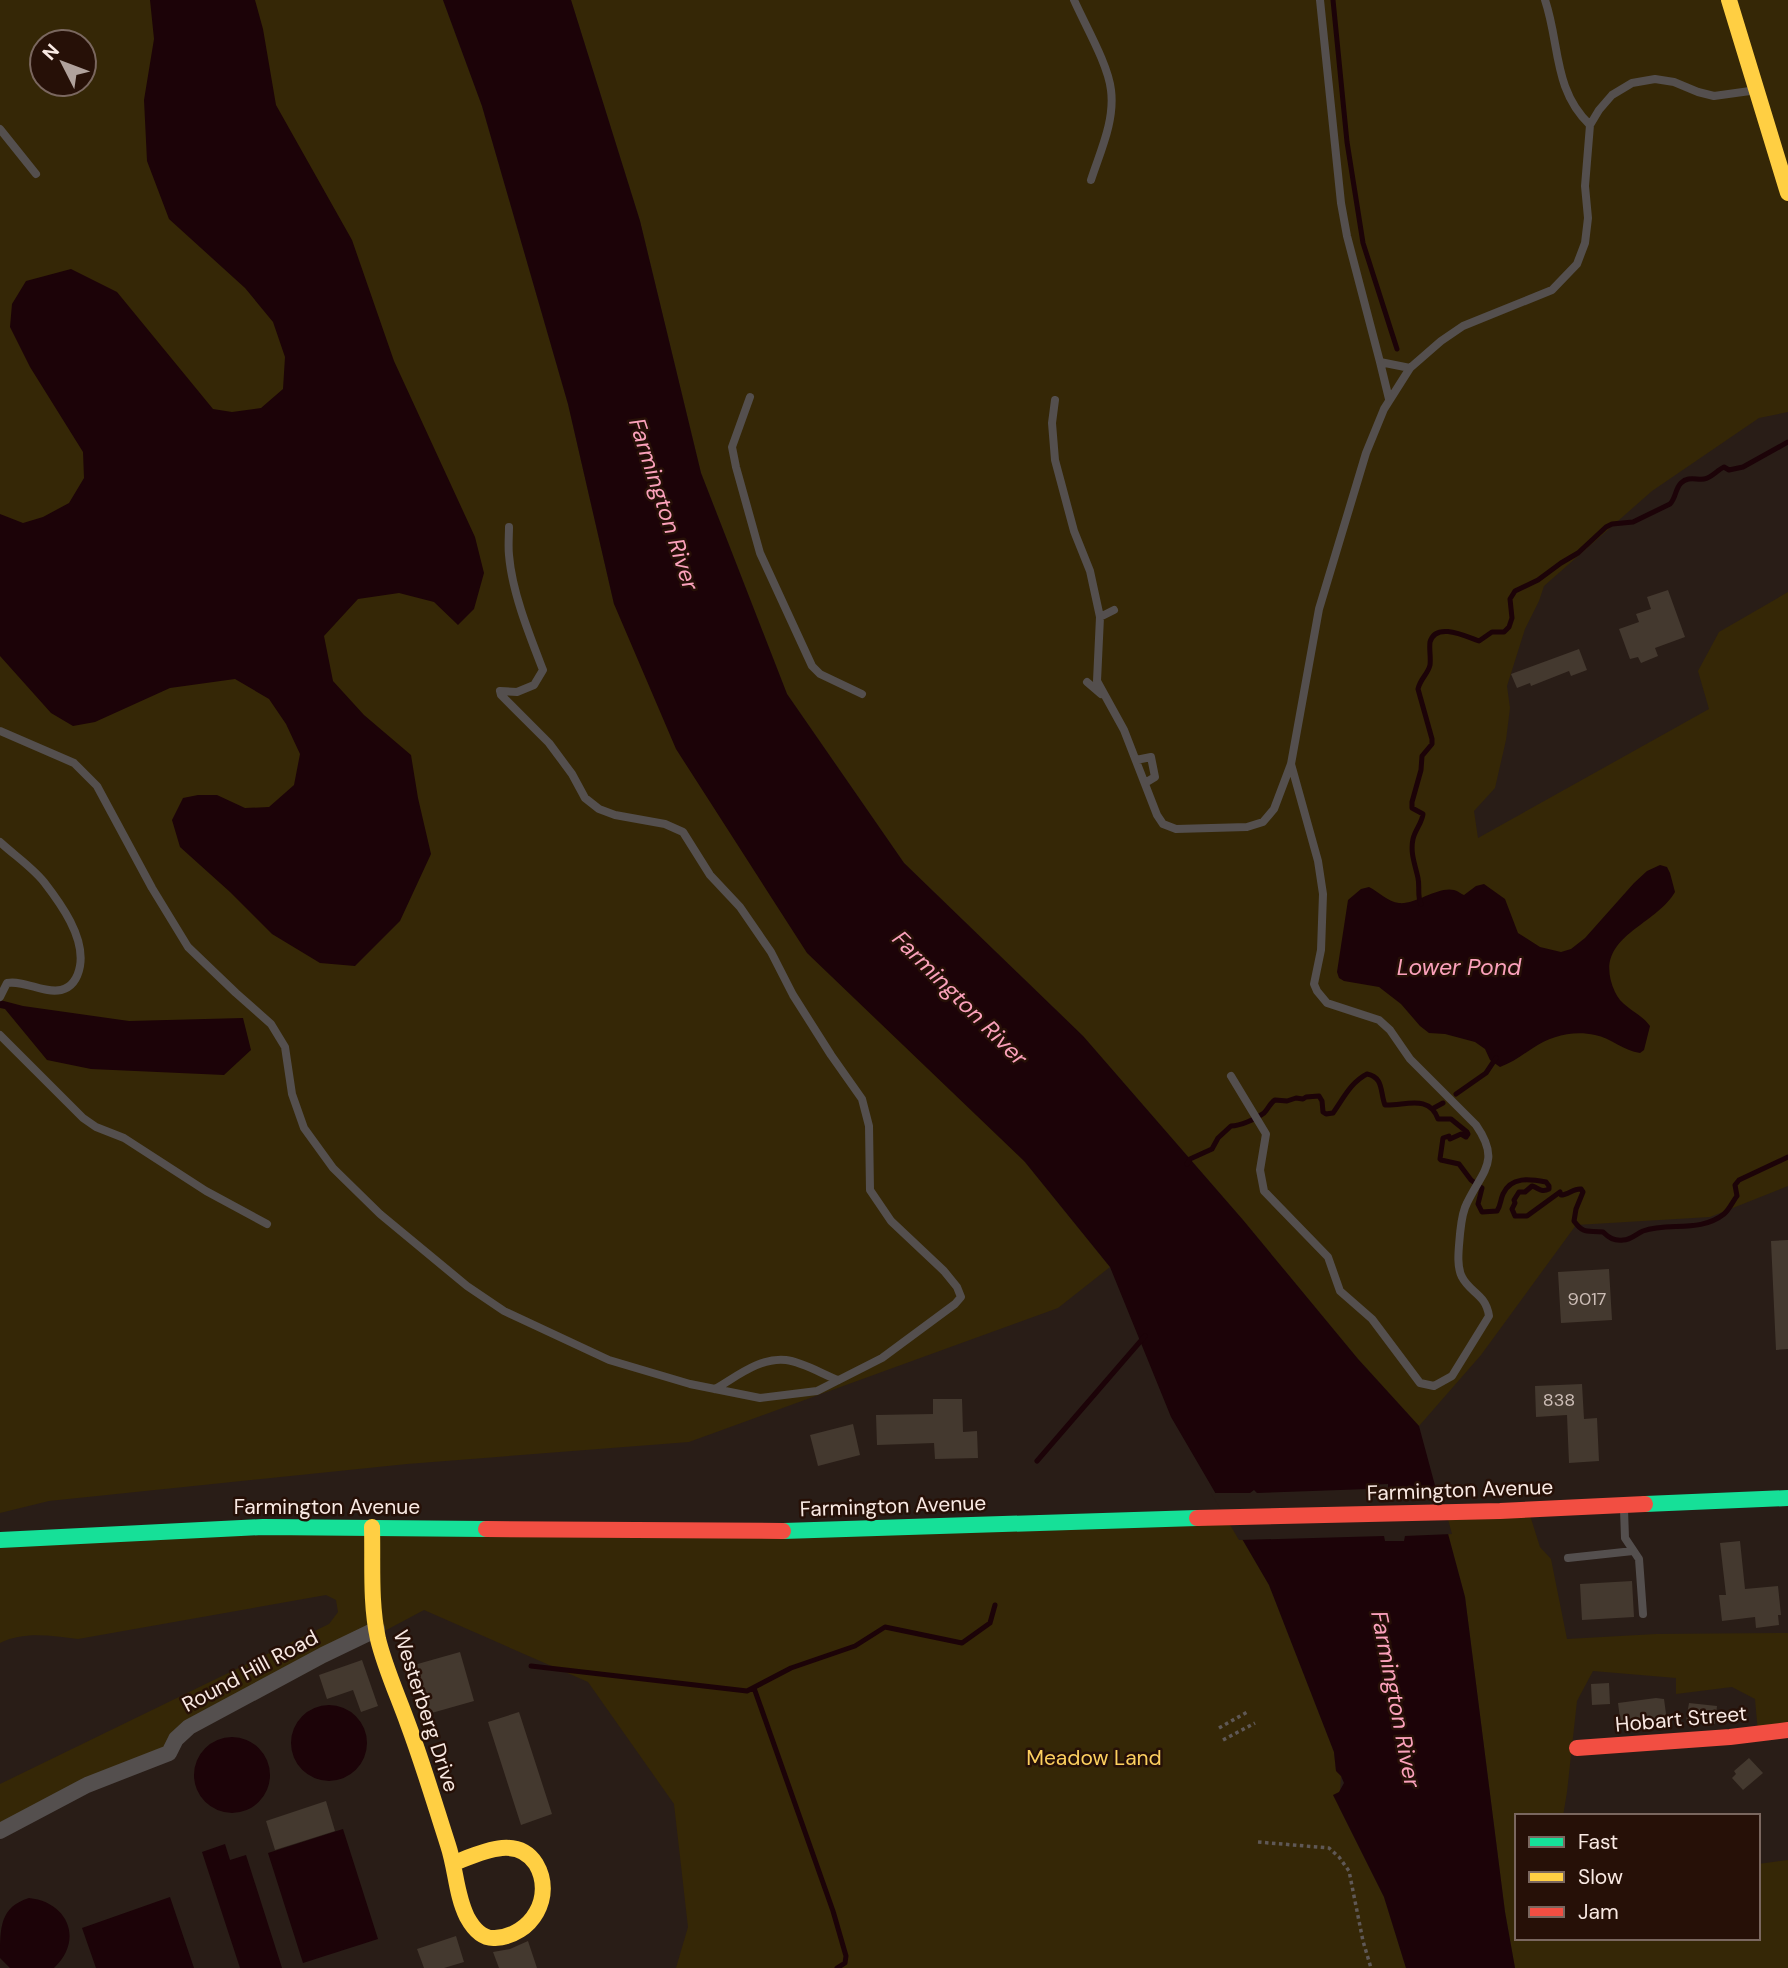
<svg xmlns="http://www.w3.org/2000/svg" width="1788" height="1968" viewBox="0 0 1788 1968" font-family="'DM Sans',sans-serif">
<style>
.green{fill:#352706;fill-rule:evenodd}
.water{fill:#1c0308}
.pier{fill:#291d17}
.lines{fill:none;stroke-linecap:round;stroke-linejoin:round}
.stream{stroke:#1c0308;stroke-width:5}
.building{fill:#44392f}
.path{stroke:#5f5856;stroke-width:3.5;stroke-dasharray:3.5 3.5;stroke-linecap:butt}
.lane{stroke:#544f4e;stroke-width:8}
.street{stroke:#544f4e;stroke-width:16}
.fast{stroke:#16e098;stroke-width:16}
.slow{stroke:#ffcf43;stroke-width:16}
.jam{stroke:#f24e42;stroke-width:16}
.labels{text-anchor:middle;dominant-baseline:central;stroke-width:5;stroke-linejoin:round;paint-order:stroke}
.number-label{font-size:18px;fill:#ccbdb6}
.street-label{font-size:21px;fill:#f9e9e3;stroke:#261007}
.park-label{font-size:21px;fill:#fdd05f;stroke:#261007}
.water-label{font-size:23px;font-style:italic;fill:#fba1bb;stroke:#261007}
</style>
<rect width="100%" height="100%" fill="#291d17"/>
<path class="green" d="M0 0H443L482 106 568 404 614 604 1025 1162 1110 1267 1058 1308 689 1442 407 1464 49 1501 0 1513ZM42 42H84V84H42Z
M571 0H1788V412L1759 418 1652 491 1544 586 1539 601 1525 629 1507 686 1510 708 1506 740 1495 788 1474 811 1478 838 1709 709 1698 671 1719 632 1788 592V1186L1710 1217 1576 1225 1481 1355 1419 1426 1358 1359 1243 1220 1083 1036 904 863 787 694 701 473 640 221Z
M1528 1509 1540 1547 1551 1559 1567 1639 1656 1634 1788 1633V1730L1758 1733 1755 1699 1732 1687 1676 1694V1678L1593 1671 1577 1701 1567 1792 1563 1816H1517V1938L1641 1940 1643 1938H1758V1864L1788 1860V1968H1515L1505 1912 1465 1597 1442 1512Z
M1230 1518 1269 1585 1334 1752 1336 1770 1341 1776 1339 1807 1384 1897 1406 1968H676L688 1927 674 1804 588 1682 424 1610 0 1836V1784L329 1624 338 1612 336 1600 326 1595 78 1639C52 1636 24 1631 0 1643V1540Z"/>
<path class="water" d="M150 0H255L263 29 276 105 352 240 394 361 475 537 484 573 474 609 458 625 434 602 399 593 358 599 324 636 333 681 364 715 411 755 418 798 431 854 400 921 355 966 320 963 272 934 230 892 180 847 172 820 183 798 198 795H217L245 808 269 807 294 785 300 754 286 724 269 699 235 679 170 688 95 722 73 726 51 713 0 656V514L23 523 43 517 69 503 84 478 83 452 30 367 10 327 12 304 26 281 71 269 117 292 213 409 232 412 261 408 283 389 285 357 273 322 245 288 169 219 147 161 144 100 154 39Z
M443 0H571L640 221 701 473 787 694 904 863 1083 1036 1243 1220 1358 1359 1419 1426 1465 1597 1505 1912 1515 1968H1406L1384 1897 1333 1795 1339 1792 1344 1783 1341 1776 1336 1771 1334 1752 1269 1585 1171 1417 1110 1267 1025 1162 807 953 676 749 614 604 568 404 482 106Z
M1660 865 1667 867 1670 873 1675 892C1654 928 1590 937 1615 992 1622 1008 1640 1012 1650 1026L1644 1050 1640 1053C1624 1051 1611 1038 1595 1035 1573 1030 1551 1036 1533 1048 1522 1055 1512 1063 1500 1067L1490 1060 1485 1049 1475 1042 1445 1034 1429 1033 1420 1026 1401 1004 1379 987 1344 981 1339 978 1337 972 1348 900 1361 889 1369 887C1379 892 1388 902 1399 903 1415 905 1438 886 1454 890 1458 891 1461 894 1464 895L1476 886 1484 884 1505 899 1518 933 1540 947 1561 952 1571 949 1585 938 1634 883 1647 871Z
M0 1000 23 1006 129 1021 243 1018 251 1050 224 1075 91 1069 47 1060 5 1009 0 1008Z
M291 1743a38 38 0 1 1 76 0a38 38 0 1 1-76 0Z
M194 1775a38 38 0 1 1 76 0a38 38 0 1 1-76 0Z
M343 1829 378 1939 303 1963 268 1853Z
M225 1844 230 1860 246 1855 282 1968H240L202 1852Z
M170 1897 194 1968H96L82 1928Z
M29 1898C68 1902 84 1940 54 1968H10L0 1958C0 1927 0 1907 29 1898Z"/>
<path class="pier" d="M1388 1484V1488L1439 1487 1452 1534 1405 1536 1404 1541H1385L1384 1536 1239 1540 1211 1493H1250L1254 1490 1257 1493 1368 1489V1485Z"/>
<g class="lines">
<path class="stream" d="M1333 0 1347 142 1363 243 1397 349
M1421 904C1417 896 1420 887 1418 878 1415 864 1410 853 1413 839 1415 830 1422 823 1423 814L1412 808V802L1421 770 1422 756 1432 744V739L1418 689C1420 679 1428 674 1430 665 1431 657 1429 650 1430 642 1436 621 1467 637 1479 641L1492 632H1504L1509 627 1512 618 1510 599 1515 591 1538 580 1561 563 1578 553 1606 527 1612 524 1633 522 1670 504C1676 498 1675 489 1681 483 1688 476 1696 480 1704 479 1712 478 1717 470 1724 467L1729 470 1743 467 1788 442
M1456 1094 1486 1073 1496 1058
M1432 1109 1443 1103
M1187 1164 1190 1159 1212 1149 1218 1138 1231 1126C1240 1126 1256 1119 1264 1113 1268 1109 1270 1103 1275 1100L1287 1101 1296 1098 1303 1099 1306 1097 1319 1096 1322 1101 1323 1112 1326 1114 1333 1113C1343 1099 1351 1082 1367 1074 1384 1077 1380 1093 1385 1105 1405 1106 1429 1094 1438 1119H1451L1467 1132 1468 1134 1466 1137 1461 1134 1450 1139 1449 1136 1443 1138 1440 1159 1441 1160 1459 1164 1471 1180 1482 1188 1478 1204 1482 1212 1497 1211C1501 1205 1500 1201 1503 1194 1511 1176 1530 1179 1546 1182L1549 1186V1189C1541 1193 1539 1188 1532 1186L1525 1192H1519L1514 1200 1515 1203 1512 1209 1515 1216H1527L1560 1192 1561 1195C1568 1195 1574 1188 1581 1189L1583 1192 1576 1209 1574 1221C1584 1235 1588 1230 1603 1232 1609 1238 1614 1241 1623 1240 1631 1240 1636 1234 1643 1231 1669 1222 1700 1233 1724 1214 1729 1210 1733 1201 1737 1196L1735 1185 1739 1180 1788 1157
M1037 1461 1145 1336
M531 1666 747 1691 791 1668 855 1646 885 1627 962 1643 990 1623 995 1605
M754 1688 833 1911 846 1956 845 1963 837 1968"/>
</g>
<path class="building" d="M1668 590 1685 637 1655 648 1658 656 1641 663 1638 657 1630 659 1619 629 1639 622 1636 614 1651 609 1647 597Z
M1579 649 1587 670 1571 676 1569 671 1531 686 1530 683 1517 688 1511 674Z
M1788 1240V1349L1776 1350 1771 1241Z
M1609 1269 1612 1320 1561 1323 1558 1272Z
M1582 1384 1584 1419 1597 1418 1599 1461 1569 1463 1567 1415 1536 1417 1535 1386Z
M933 1399H962L963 1432 977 1431 978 1458 935 1459 934 1443 877 1445 876 1415 933 1414Z
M853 1424 860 1455 818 1466 810 1435Z
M1740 1541 1745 1589 1778 1586 1781 1615H1778L1779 1625 1756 1628 1755 1617 1722 1621 1719 1595H1726L1720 1543Z
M1632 1581 1634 1617 1582 1620 1580 1584Z
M460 1652 474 1701 428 1714 414 1665Z
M362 1660 378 1706 361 1712 353 1690 327 1699 319 1675Z
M1609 1683 1610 1704 1592 1705 1591 1684Z
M1656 1698 1664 1699 1667 1721 1621 1726 1618 1703Z
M1689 1703 1717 1706 1715 1724 1686 1721Z
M519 1712 552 1814 521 1825 488 1722Z
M1749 1758 1763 1773 1743 1790 1732 1778 1736 1774 1734 1771Z
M326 1801 335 1831 275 1850 266 1821Z
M456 1936 464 1962 444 1968H424L417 1949Z
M528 1941 537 1968H499L493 1952 510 1949Z"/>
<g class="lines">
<path class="path" d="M1219 1728 1249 1711
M1223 1740 1255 1723
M1258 1842 1329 1848 1339 1857 1349 1871 1363 1941 1371 1968"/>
<path class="lane" d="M1074 0C1085 25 1108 64 1111 90 1115 121 1100 152 1091 180
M1320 0 1341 203 1347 236 1380 362 1410 368
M1545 0C1560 44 1553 90 1590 125
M0 129 36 174
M1380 362 1389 399
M750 397 732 447 736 467 760 553 812 666 820 674 862 694
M1055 400 1052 423 1055 460 1074 531 1090 571 1100 617 1097 681 1124 730 1157 815 1163 824 1176 829 1247 827 1263 822 1274 809 1291 764 1319 609 1366 453 1384 409 1410 368 1441 341 1463 326 1552 290 1577 264 1585 243 1588 218 1585 186 1590 125 1599 110 1612 95 1632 83 1655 79 1674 82 1698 92 1714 96 1750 91
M1100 617 1114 610
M1087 682 1101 694
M0 731 74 763 97 786 152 888 188 947 236 993 271 1024 285 1047 292 1094 304 1128 333 1168 380 1214 467 1286 504 1311 609 1360 690 1384 760 1398 817 1391 882 1358 955 1304 961 1297 957 1287 944 1271 891 1221 870 1190 869 1126 862 1099 831 1055 793 995 771 952 740 907 710 875 683 832 665 824 615 815 599 809 585 798 572 774 549 743 501 695 500 691 517 692 534 685 543 670C529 634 512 592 509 555 508 546 509 536 509 527
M1136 760 1151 757 1155 777 1145 783
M0 842C14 855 32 867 44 882 61 904 85 937 80 966 78 977 73 987 61 990 44 994 25 980 7 983L0 997
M0 1035 83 1118 96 1127 124 1138 206 1191 267 1224
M1231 1076 1266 1134 1260 1170 1264 1191 1328 1257 1340 1291 1372 1319 1420 1383 1434 1386 1452 1376 1489 1316C1486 1294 1470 1293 1462 1277 1456 1266 1459 1247 1460 1234 1461 1225 1462 1212 1467 1203 1483 1170 1501 1161 1476 1125L1410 1059 1390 1030 1379 1020 1327 1003 1317 991 1314 984 1321 950 1323 894 1318 861 1291 764
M715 1389C736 1377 760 1357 786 1360 803 1362 822 1374 838 1380
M1624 1509 1625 1538 1639 1559 1643 1614
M1568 1558 1633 1551"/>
<path class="street" d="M0 1831 87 1785 169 1753 176 1739 189 1727 323 1655 377 1629"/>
<path class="fast" d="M1645 1504 1788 1498
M783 1531 1197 1518
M0 1540 263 1527 486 1529"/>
<path class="slow" d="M1729 0 1788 193
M372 1527C373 1564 370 1602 378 1639 385 1668 398 1696 408 1724 423 1764 435 1805 448 1845 456 1869 456 1895 467 1917 473 1928 482 1939 495 1938 532 1936 555 1896 536 1864 517 1834 480 1853 454 1863"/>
<path class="jam" d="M1197 1518 1500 1511 1645 1504
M486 1529 783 1531
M1577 1748 1730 1737 1788 1730"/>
</g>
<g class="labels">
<g class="number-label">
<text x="1587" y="1299">9017</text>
<text x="1559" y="1400">838</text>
</g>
<g class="street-label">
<text transform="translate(1460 1490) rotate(-2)">Farmington Avenue</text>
<text transform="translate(893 1506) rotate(-2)">Farmington Avenue</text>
<text x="327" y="1507">Farmington Avenue</text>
<text transform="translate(250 1671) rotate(-28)">Round Hill Road</text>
<text transform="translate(426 1711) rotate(72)">Westerberg Drive</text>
<text transform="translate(1681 1719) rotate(-5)">Hobart Street</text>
</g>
<g class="park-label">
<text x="1094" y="1758">Meadow Land</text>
</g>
<g class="water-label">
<text transform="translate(664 504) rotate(72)">Farmington River</text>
<text x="1459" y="967">Lower Pond</text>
<text transform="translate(960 998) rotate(45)">Farmington River</text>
<text transform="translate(1396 1699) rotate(79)">Farmington River</text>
</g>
</g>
<rect x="1515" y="1814" width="245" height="126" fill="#261007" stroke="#7a675f" stroke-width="2"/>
<rect x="1529" y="1837" width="35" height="10" fill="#16e098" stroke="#7a675f" stroke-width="2"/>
<text x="1578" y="1849" font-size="21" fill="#f9e9e3">Fast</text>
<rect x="1529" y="1872" width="35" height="10" fill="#ffcf43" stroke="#7a675f" stroke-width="2"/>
<text x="1578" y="1884" font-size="21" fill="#f9e9e3">Slow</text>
<rect x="1529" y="1907" width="35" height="10" fill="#f24e42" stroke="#7a675f" stroke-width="2"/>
<text x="1578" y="1919" font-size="21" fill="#f9e9e3">Jam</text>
<g transform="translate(63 63) rotate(312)"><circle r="33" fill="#261007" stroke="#7a675f" stroke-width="2"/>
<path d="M0-5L12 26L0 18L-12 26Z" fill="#b0a29c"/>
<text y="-10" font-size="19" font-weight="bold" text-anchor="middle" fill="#f9e9e3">N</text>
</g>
</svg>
